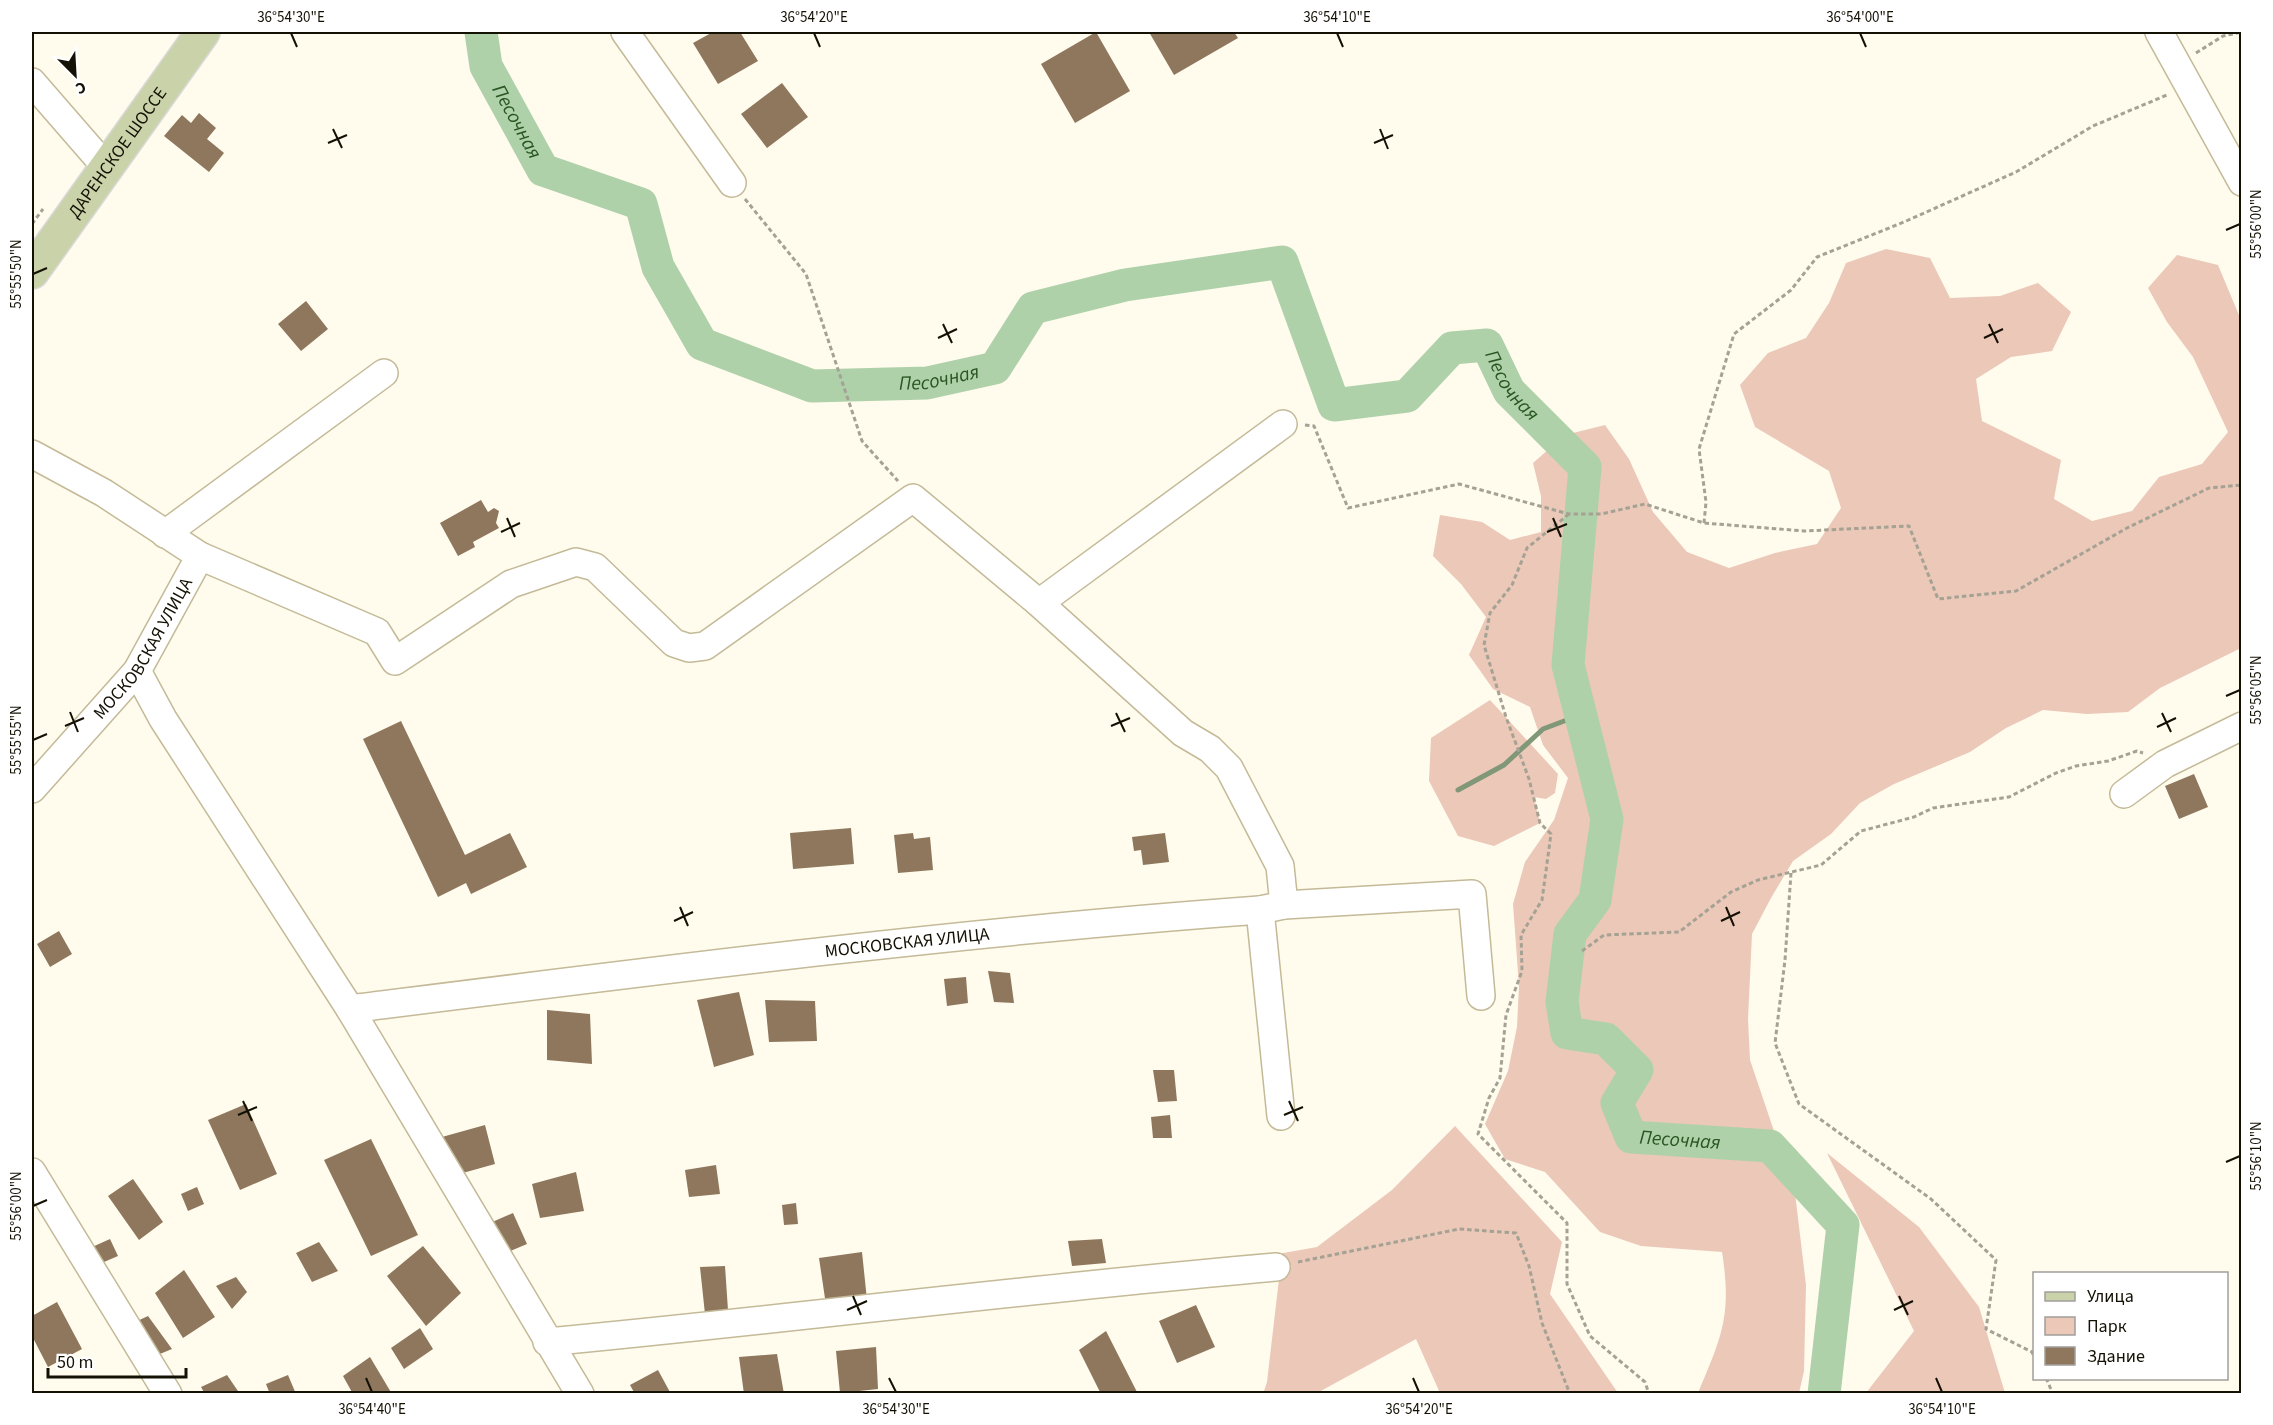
<svg xmlns="http://www.w3.org/2000/svg" width="2273" height="1425" viewBox="0 0 2273 1425" font-family="'Source Sans 3',sans-serif">
<style>
.green{fill:#ebc8b8}
.lines{fill:none;stroke-linecap:round;stroke-linejoin:round}
.stream{stroke:#809778;stroke-width:5}
.river{stroke:#afd1aa;stroke-width:33}
.building{fill:#8e775d}
.minor-casing{stroke:#c4ba98;stroke-width:30}
.major-casing{stroke:#d9d9d7;stroke-width:36}
.path{stroke:#a5a294;stroke-width:3;stroke-dasharray:4.5 3;stroke-linecap:butt}
.minor{stroke:#fff;stroke-width:27}
.major{stroke:#cad2a9;stroke-width:33}
.ticks{fill:none;stroke:#131004;stroke-width:2}
.labels{text-anchor:middle;dominant-baseline:central;stroke-width:4.5;stroke-linejoin:round;paint-order:stroke}
.street-label{font-size:18px;fill:#131004;stroke:#fff}
.water-label{font-size:20px;font-style:italic;fill:#295622;stroke:#fff}
.neatline{fill:none;stroke:#131004;stroke-width:2}
.ticks-label{font-size:15px;text-anchor:middle;fill:#131004}
</style>
<rect width="100%" height="100%" fill="#fffbed"/>
<path class="green" d="M1886 249 1930 258 1950 298 2000 296 2038 283 2071 312 2052 351 2011 357 1976 379 1982 421 2061 460 2054 499 2092 521 2132 511 2159 477 2202 464 2228 432 2193 357 2167 322 2148 288 2177 255 2218 265 2241 320V648L2160 688 2128 712 2087 714 2043 710 2006 728 1970 752 1894 784 1860 803 1831 834 1793 861 1771 898 1752 934 1748 1019 1750 1060 1795 1193 1806 1285 1804 1371 1799 1393H1698C1722 1336 1732 1315 1722 1252L1641 1246 1600 1232 1545 1172 1505 1159 1485 1124 1508 1071 1517 1027 1519 986 1513 904 1525 862 1554 820 1568 778 1543 745 1530 707 1493 689 1469 655 1486 617 1461 584 1433 556 1440 515 1482 522 1510 540 1541 532V496L1533 463 1565 435 1605 425 1629 459 1653 512 1687 552 1729 568 1775 553 1817 544 1841 508 1829 471 1755 427 1740 385 1768 353 1806 338 1829 303 1846 263Z
M1490 700 1558 774 1555 793 1546 799 1534 797 1540 823 1494 846 1458 836 1429 781 1431 738Z
M1455 1126 1562 1242 1550 1294 1618 1393H1440L1416 1339 1317 1393 1263 1394 1267 1382 1279 1279 1278 1254 1317 1247 1392 1190Z
M1827 1153 1919 1227 1979 1307 2005 1393H1866L1914 1331Z"/>
<g class="lines">
<path class="stream" d="M1458 790 1504 765 1543 729 1580 715"/>
<path class="river" id="s1" d="M481 32 486 66 543 170 641 204 658 267 702 344 812 386 927 383 995 368 1033 308 1125 285 1282 262 1334 405 1407 396 1452 348 1487 345 1509 391 1585 467 1568 665 1607 819 1595 900 1570 934 1562 1002 1567 1033 1606 1039 1637 1070 1617 1103 1631 1137 1770 1146 1843 1225 1824 1394"/>
</g>
<path class="building" d="M713 32H740L758 61 718 84 693 43Z
M1096 32 1130 91 1075 123 1041 64Z
M1149 32H1234L1238 38 1174 75Z
M782 83 808 117 767 148 741 114Z
M199 113 216 128 207 139 224 153 209 172 164 136 182 115 191 123Z
M306 301 328 329 301 351 278 324Z
M481 500 488 512 494 508 499 511 496 523 499 528 473 542 475 547 458 556 440 523Z
M401 721 465 855 510 833 527 867 471 894 466 883 438 897 363 739Z
M2194 774 2208 807 2179 819 2165 786Z
M851 828 854 864 793 869 790 833Z
M913 833 914 839 930 837 933 870 898 873 894 835Z
M1165 833 1169 862 1143 865 1141 850 1134 851 1132 837Z
M59 931 72 954 50 967 37 944Z
M988 971 1010 973 1014 1003 994 1002Z
M966 977 968 1003 947 1006 944 979Z
M739 992 754 1055 714 1067 697 1000Z
M765 1000 815 1001 817 1041 769 1042Z
M547 1010 590 1014 592 1064 547 1060Z
M1153 1070H1174L1177 1101 1158 1102Z
M246 1104 277 1174 240 1190 208 1120Z
M1170 1115 1172 1138H1153L1151 1117Z
M485 1125 495 1164 452 1176 442 1137Z
M371 1139 418 1235 371 1256 324 1160Z
M716 1165 720 1194 689 1197 685 1170Z
M576 1172 584 1211 540 1218 532 1184Z
M133 1179 163 1222 139 1240 108 1196Z
M197 1187 204 1204 188 1211 181 1194Z
M796 1203 798 1224 784 1225 782 1205Z
M513 1213 527 1244 503 1254 490 1223Z
M110 1239 118 1256 97 1265 90 1248Z
M1102 1239 1106 1263 1072 1266 1068 1241Z
M319 1242 338 1271 312 1282 296 1253Z
M423 1246 461 1293 426 1326 387 1276Z
M862 1252 867 1300 826 1305 819 1258Z
M725 1266 728 1310 705 1314 700 1267Z
M184 1270 215 1317 183 1338 155 1293Z
M236 1277 247 1292 232 1309 216 1286Z
M57 1302 82 1349 48 1367 32 1336V1316Z
M1196 1305 1215 1347 1177 1363 1159 1321Z
M148 1316 172 1349 155 1356 133 1323Z
M420 1328 433 1349 404 1369 391 1348Z
M1106 1331 1138 1394H1101L1079 1350Z
M876 1347 878 1389 840 1393 836 1351Z
M777 1354 784 1394H744L739 1357Z
M370 1357 392 1394H353L343 1376Z
M658 1370 671 1394H635L630 1385Z
M227 1375 240 1394H205L201 1387Z
M288 1375 296 1394H270L266 1384Z"/>
<g class="lines">
<g class="minor-casing">
<g id="minor">
<path d="M625 32 732 183"/>
<path d="M2159 32 2242 182"/>
<path d="M32 82 105 166"/>
<path d="M32 454 104 493 200 556 377 632 395 661 511 584 576 562 595 567 674 643 689 648 705 646 913 498 1039 603"/>
<path d="M165 534 384 373"/>
<path d="M137 671 163 719 350 1009 580 1394"/>
<path id="s2" d="M32 789 137 671 200 556"/>
<path d="M2124 794 2165 764 2242 726"/>
<path d="M1284 905 1472 894 1481 996"/>
<path d="M1260 910 1284 905 1280 866 1229 768 1210 749 1183 733 1039 603 1283 424"/>
<path id="s3" d="M350 1009C653 971 956 932 1260 910L1281 1116"/>
<path d="M32 1172 168 1394"/>
<path d="M547 1342C790 1319 1033 1288 1276 1267"/>
</g>
</g>
<g class="major-casing">
<g id="major">
<path id="s4" d="M32 272 203 32"/>
</g>
</g>
<path class="path" d="M2196 53 2223 36 2242 32
M745 199 806 274 862 441 898 481
M32 224 43 209
M1305 425 1314 426 1348 508 1459 484 1569 514H1601L1645 504 1704 523 1804 531 1909 526 1938 599 2016 591 2127 528 2209 488 2242 485
M1569 514 1527 548 1512 585 1490 613 1484 645 1506 717 1529 779 1540 823 1551 834 1542 900 1521 935 1522 971 1506 1015 1500 1078 1489 1098 1478 1134 1567 1223V1284L1590 1336 1645 1382 1649 1394
M1704 523 1706 502 1699 449 1734 334 1791 290 1817 257 1904 222 2016 172 2093 126 2167 95
M1791 873 1785 960 1775 1043 1799 1104 1931 1199 1996 1260 1986 1329 2032 1352 2034 1357
M1582 951 1604 935 1679 932 1731 892 1758 880 1821 865 1861 831 1914 817 1933 808 2009 797 2056 773 2076 766 2108 761 2137 751 2143 753
M1298 1262 1459 1229 1516 1233 1529 1266 1542 1323 1570 1394
M2046 1378 2053 1394"/>
<use href="#minor" class="minor"/>
<use href="#major" class="major"/>
</g>
<path class="ticks" d="M291 33 297 47M814 33 820 47M1337 33 1343 47M1860 33 1866 47M333 129 342 148M1380 129 1388 149M328 143 347 135M1374 143 1393 135M2226 230 2240 224M33 274 47 268M943 324 952 343M1989 324 1998 343M938 338 957 329M1984 338 2003 329M507 518 515 537M1553 518 1561 537M501 532 520 523M1547 532 1567 524M2226 696 2240 690M70 712 78 732M1116 713 1125 732M2162 713 2171 732M65 726 84 718M1111 726 1130 718M2157 727 2176 718M33 740 47 734M680 907 688 926M1726 907 1734 926M674 921 693 912M1721 921 1740 912M243 1101 252 1121M1289 1101 1298 1121M238 1115 257 1107M1284 1115 1303 1107M2226 1162 2240 1156M33 1206 47 1200M853 1296 861 1315M1899 1296 1908 1315M847 1310 867 1301M1894 1310 1913 1301M366 1378 372 1392M889 1378 896 1392M1413 1378 1419 1392M1936 1378 1942 1392"/>
<g class="labels">
<g class="street-label">
<text stroke="none"><textPath href="#s4" startOffset="147">ДАРЕНСКОЕ ШОССЕ</textPath></text>
<text stroke="none"><textPath href="#s2" startOffset="180">МОСКОВСКАЯ УЛИЦА</textPath></text>
<text stroke="none"><textPath href="#s3" startOffset="561">МОСКОВСКАЯ УЛИЦА</textPath></text>
</g>
<g class="water-label">
<text stroke="none"><textPath href="#s1" startOffset="98">Песочная</textPath></text>
<text stroke="none"><textPath href="#s1" startOffset="656">Песочная</textPath></text>
<text stroke="none"><textPath href="#s1" startOffset="1412">Песочная</textPath></text>
<text stroke="none"><textPath href="#s1" startOffset="2312">Песочная</textPath></text>
</g>
</g>
<rect width="2273" height="1425" fill="none" stroke="#ffffff" stroke-width="66"/>
<rect x="2033" y="1272" width="195" height="108" fill="#ffffff" stroke="#a19f9b" stroke-width="1.5"/>
<rect x="2045" y="1292" width="30" height="9" fill="#cad2a9" stroke="#a19f9b" stroke-width="1.5"/>
<text x="2087" y="1302" font-size="18" fill="#131004">Улица</text>
<rect x="2045" y="1317" width="30" height="18" fill="#ebc8b8" stroke="#a19f9b" stroke-width="1.5"/>
<text x="2087" y="1332" font-size="18" fill="#131004">Парк</text>
<rect x="2045" y="1347" width="30" height="18" fill="#8e775d" stroke="#a19f9b" stroke-width="1.5"/>
<text x="2087" y="1362" font-size="18" fill="#131004">Здание</text>
<g transform="translate(75 75) rotate(156)" stroke="#ffffff" stroke-width="4.5" paint-order="stroke">
<path d="M0-4.5L10 22L0 15L-10 22Z" fill="#131004"/>
<text y="-9" font-size="16" font-weight="bold" text-anchor="middle" fill="#131004">С</text>
</g>
<path d="M48 1368v9h138v-9" fill="none" stroke="#131004" stroke-width="3"/>
<text x="57" y="1368" font-size="18" fill="#131004" stroke="#ffffff" stroke-width="4.5" paint-order="stroke">50 m</text>
<rect x="33" y="33" width="2207" height="1359" class="neatline"/>
<g class="ticks-label">
<text x="291" y="22">36°54'30"E</text>
<text x="814" y="22">36°54'20"E</text>
<text x="1337" y="22">36°54'10"E</text>
<text x="1860" y="22">36°54'00"E</text>
<text transform="translate(2256 224) rotate(-90)" y="5">55°56'00"N</text>
<text transform="translate(16 274) rotate(-90)" y="5">55°55'50"N</text>
<text transform="translate(2256 690) rotate(-90)" y="5">55°56'05"N</text>
<text transform="translate(16 740) rotate(-90)" y="5">55°55'55"N</text>
<text transform="translate(2256 1156) rotate(-90)" y="5">55°56'10"N</text>
<text transform="translate(16 1206) rotate(-90)" y="5">55°56'00"N</text>
<text x="372" y="1414">36°54'40"E</text>
<text x="896" y="1414">36°54'30"E</text>
<text x="1419" y="1414">36°54'20"E</text>
<text x="1942" y="1414">36°54'10"E</text>
</g>
</svg>
